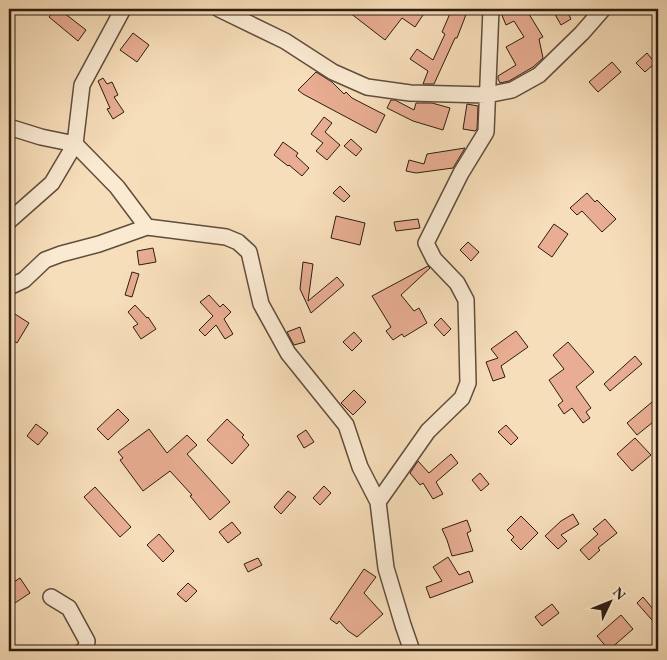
<svg xmlns="http://www.w3.org/2000/svg" width="667" height="660" viewBox="0 0 667 660" font-family="'EB Garamond',serif">
<style>
.building{fill:#e8ad92;stroke:#2d1d12}
.lines{fill:none;stroke-linecap:round;stroke-linejoin:round}
.minor-casing{stroke:#604d3c;stroke-width:18}
.minor{stroke:#faead2;stroke-width:15}
</style>
<rect width="100%" height="100%" fill="#f7deba"/>
<filter id="stains"><feTurbulence type="fractalNoise" baseFrequency=".004" numOctaves="4"/><feColorMatrix values="0 0 0 0 .2 0 0 0 0 .09 0 0 0 0 .02 0 0 0 .5 -.17"/></filter>
<radialGradient id="worn" r=".72"><stop offset=".6" stop-color="#630" stop-opacity="0"/><stop offset="1" stop-color="#630" stop-opacity=".3"/></radialGradient>
<path class="building" d="M56 9H59L86 30 78 41 49 17Z
M345 9H427L415 27 402 18 385 40Z
M452 9H460L467 12 457 38H455L434 84H423L428 71 410 59 417 49 433 60 445 34 442 32Z
M510 9H540L529 14 543 37 539 39 543 58 533 67 509 81 500 83 498 79V76L516 65 506 47 524 37 514 21 506 25 501 13Z
M552 9H566L571 19 561 25Z
M133 33 149 45 137 62 120 50Z
M647 53 655 63 645 72 636 63Z
M612 62 621 72 598 92 589 82Z
M316 72 332 82 344 94 346 92 352 98 385 115 376 133 303 94 298 90Z
M103 78 107 84 112 82 118 95 114 97 124 112 113 119 107 109 110 108 98 81Z
M391 100H395L414 110 416 103H432L450 108 443 130 413 121 387 108Z
M467 104 478 106 477 129 475 131 463 129Z
M324 117 332 123 325 132 340 145 327 160 316 151 323 143 311 134Z
M351 139 362 149 356 156 344 146Z
M283 142 298 153 296 156 309 168 302 176 289 165 288 166 274 155Z
M465 148 453 168 416 173 406 171 409 160 424 164 427 154Z
M340 186 350 196 344 202 333 193Z
M587 193 595 202 597 200 616 219 602 232 582 211 577 215 570 208Z
M336 216 365 223 360 245 331 238Z
M418 219 420 228 396 231 394 222Z
M554 224 568 234 552 257 538 247Z
M468 242 479 252 471 261 460 250Z
M153 248 156 262 139 265 137 251Z
M303 262 313 264 308 301 337 277 344 285 311 313 300 289Z
M428 266 430 268 401 295 414 311 419 308 427 323 404 337 402 334 393 340 386 331 391 327 372 296Z
M132 272 139 274 132 297 125 295Z
M209 295 220 307 223 304 231 312 224 319 233 334 225 339 216 325 205 336 199 330 213 316 200 302Z
M135 305 147 318 148 317 156 329 141 339 133 327 138 324 128 312Z
M15 314 29 323 17 343 9 338V324Z
M441 318 451 329 444 336 434 325Z
M300 327 305 342 294 345 287 332Z
M516 331 528 347 501 366 505 377 493 381 486 362 498 358 491 349Z
M354 332 362 341 352 351 343 342Z
M568 342 594 372 576 387 591 408 586 412 590 418 583 423 572 408 564 414 558 405 563 401 549 380 564 369 553 355Z
M635 356 642 364 610 391 604 384Z
M354 390 366 402 353 415 341 403Z
M658 397V418L637 435 627 423Z
M118 409 129 420 108 440 97 429Z
M227 419 244 435 242 437 249 445 232 464 207 440Z
M36 424 48 433 38 445 27 436Z
M506 425 518 438 511 445 498 432Z
M149 429 167 453 187 435 197 445 187 454 230 502 210 520 190 496 192 495 170 471 143 491 120 460 123 458 118 452Z
M306 430 314 442 304 448 297 436Z
M635 438 651 455 632 471 617 454Z
M451 454 458 463 436 482 443 494 433 499 423 483 420 485 410 473 418 461 429 473Z
M480 473 489 484 481 491 472 480Z
M324 486 331 493 320 505 313 498Z
M95 487 131 527 120 537 84 497Z
M288 491 296 497 281 514 274 507Z
M573 514 579 524 561 535 567 541 558 549 545 536 561 521Z
M521 516 538 533 521 550 511 540 514 537 507 530Z
M605 519 617 533 598 548 600 550 589 560 580 550 598 534 593 529Z
M467 520 471 531 467 533 473 551 452 556 447 540 442 529Z
M232 522 241 533 228 543 219 532Z
M159 534 174 551 163 562 147 545Z
M448 557 459 575 469 571 473 582 430 598 426 587 442 581 433 567Z
M258 558 262 565 248 572 244 564Z
M364 569 376 577 364 593 383 614 357 637 348 631 339 621 337 624 330 619Z
M20 578 30 593 9 607V585Z
M188 583 197 591 186 602 177 594Z
M643 597 658 615 652 620 637 603Z
M552 604 559 613 542 626 535 617Z
M621 615 633 629 609 650 597 636Z"/>
<g class="lines">
<g class="minor-casing">
<path id="minor" d="M123 9 82 85 75 144 117 187 147 227 226 237 238 242 249 252 261 304 288 353 346 425 360 467 378 502
M219 9 285 41 333 72 367 87 410 93 487 95 512 90 539 75 582 33 603 9
M9 127 41 137 75 144 52 183 9 221
M9 287 24 280 45 260 61 254 99 244 147 227
M51 597 69 608 87 641 86 649 82 651
M412 651 403 625 386 568 378 502 428 431 462 398 468 383 466 300 457 283 434 259 426 243 461 173 486 132 491 9"/>
</g>
<use href="#minor" class="minor"/>
</g>
<rect width="667" height="660" fill="none" stroke="#f7deba" stroke-width="30"/>
<rect x="10" y="10" width="647" height="640" fill="none" stroke="#2d1d12" stroke-width="2.5"/>
<rect x="15" y="15" width="637" height="630" fill="none" stroke="#2d1d12"/>
<g transform="translate(610 602) rotate(47)" stroke="#faead2" stroke-width="4" paint-order="stroke">
<path d="M0-4L9 19L0 12L-9 19Z" fill="#2d1d12"/>
<text y="-8" font-size="14" font-weight="bold" text-anchor="middle" fill="#2d1d12">N</text>
</g>
<rect width="100%" height="100%" filter="url(#stains)"/>
<rect width="100%" height="100%" fill="url(#worn)"/>
</svg>
